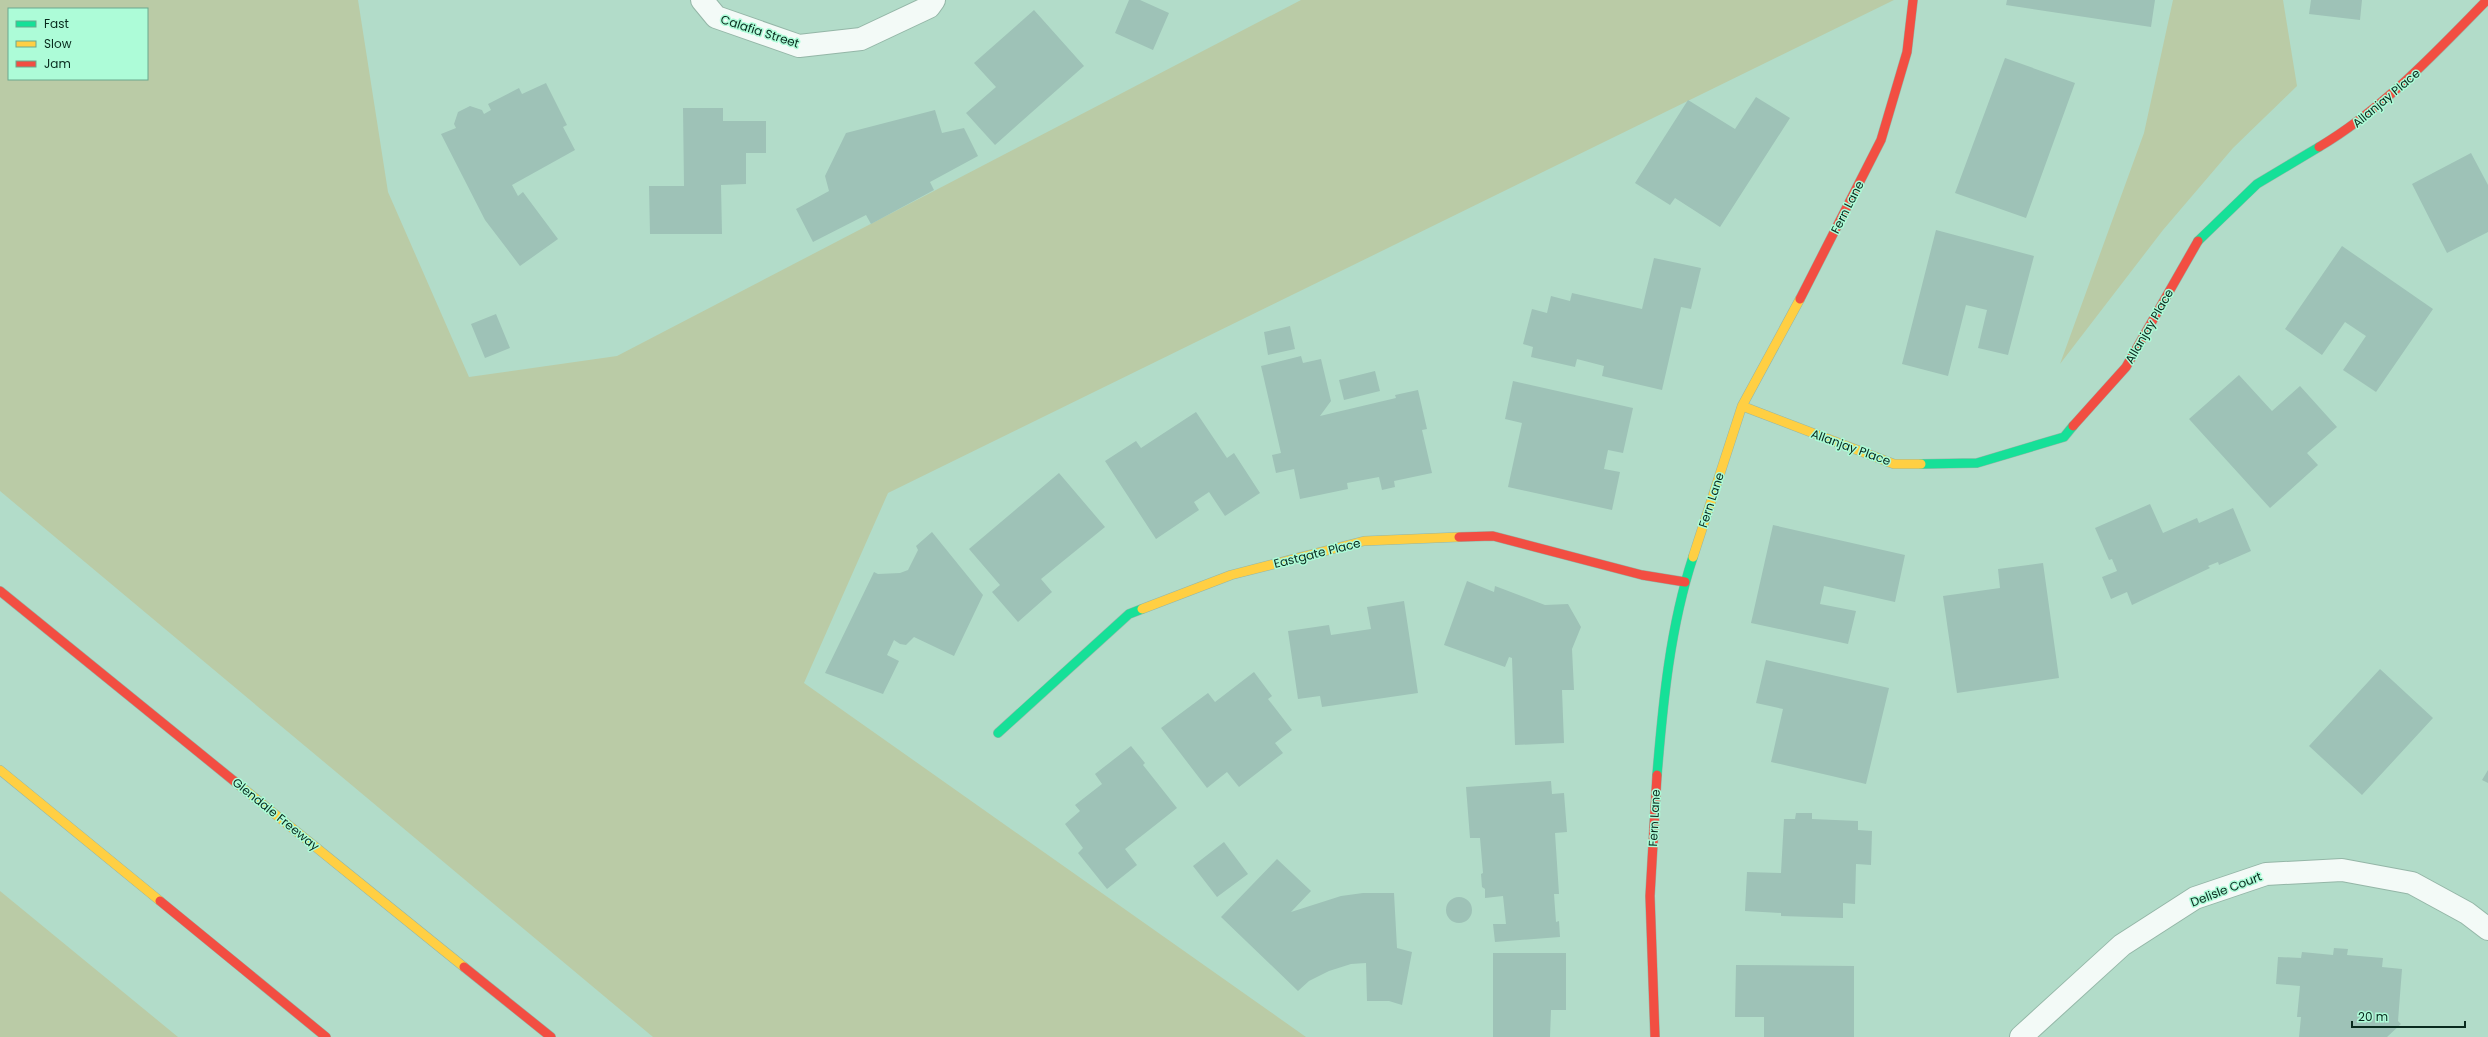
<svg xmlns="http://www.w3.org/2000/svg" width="2488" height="1037" viewBox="0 0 2488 1037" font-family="Poppins,sans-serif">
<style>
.green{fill:#bacba6;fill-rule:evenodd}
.building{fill:#9ec2b7}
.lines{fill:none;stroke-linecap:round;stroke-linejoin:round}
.street-casing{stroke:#94b6a7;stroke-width:24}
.fast-casing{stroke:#94b6a7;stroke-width:10}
.slow-casing{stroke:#94b6a7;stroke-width:10}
.jam-casing{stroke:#94b6a7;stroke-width:10}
.street{stroke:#f3faf7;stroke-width:22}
.fast{stroke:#16e098;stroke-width:9}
.slow{stroke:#ffcf43;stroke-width:9}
.jam{stroke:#f24e42;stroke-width:9}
.labels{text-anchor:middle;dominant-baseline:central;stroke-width:3;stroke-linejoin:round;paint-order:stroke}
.street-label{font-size:12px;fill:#082a1d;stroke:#adfcd8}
</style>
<rect width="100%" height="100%" fill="#b2dcc9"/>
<path class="green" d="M0 0H358L388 192 469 377 617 356 1301 0H1894L888 493 804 683 1306 1037H653L0 491ZM9 9H147V79H9Z
M2173 0H2283L2297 86 2233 148 2163 230 2060 364 2144 133Z
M0 891 178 1037H0Z"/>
<path class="building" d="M1129 0H1140L1169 13 1153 50 1115 33Z
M2007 0H2155L2151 27 2006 5Z
M2311 0H2362L2360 20 2309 14Z
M1034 10 1084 66 995 145 966 113 996 87 974 63Z
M2005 58 2075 83 2026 218 1955 193Z
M546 83 567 125 563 127 575 150 512 185 518 196 523 192 558 239 520 266 485 220 441 134 456 128 454 124 458 112 470 106 482 110 484 114 491 110 488 104 519 88 522 94Z
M1756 97 1790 118 1720 227 1675 198 1670 205 1635 183 1688 100 1735 129Z
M683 108H723V121H766V153H746V184L721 185 722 234H650L649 186H684Z
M935 110 942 133 964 128 978 156 930 182 934 190 871 224 866 215 813 242 796 209 829 191 825 176 846 133Z
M2471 153 2488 185V232L2447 253 2412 184Z
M1936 230 2034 256 2008 355 1978 348 1987 310 1966 305 1948 376 1902 364Z
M2342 246 2433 309 2376 392 2343 370 2366 336 2345 322 2322 355 2285 329Z
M1654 258 1701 268 1691 309 1681 307 1662 390 1602 376 1604 366 1577 359 1575 367 1531 357 1533 347 1523 344 1532 309 1547 313 1551 296 1570 301 1572 293 1642 309Z
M496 314 510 348 485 358 471 324Z
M1290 326 1295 349 1268 355 1264 332Z
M1301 356 1303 363 1321 359 1331 401 1320 416 1396 398 1395 395 1418 390 1427 429 1422 430 1432 473 1394 481 1395 487 1382 490 1379 477 1347 483 1348 489 1300 499 1294 469 1276 473 1272 455 1281 453 1261 366Z
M1375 371 1380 391 1344 400 1339 380Z
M2239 375 2272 411 2300 386 2337 427 2307 453 2318 465 2270 508 2189 419Z
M1513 381 1633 408 1623 453 1608 450 1604 469 1620 472 1612 510 1508 487 1522 423 1505 419Z
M1196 412 1227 458 1234 453 1260 493 1225 516 1209 492 1194 502 1199 510 1156 539 1105 461 1136 441 1141 448Z
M1059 473 1105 527 1041 579 1052 592 1018 622 992 592 1000 585 969 549Z
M2150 504 2163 533 2197 518 2199 523 2233 508 2251 551 2219 565 2218 562 2208 566 2210 568 2132 605 2127 592 2111 599 2102 577 2117 571 2112 559 2109 560 2095 528Z
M1773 525 1905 555 1895 602 1824 586 1820 604 1856 611 1848 644 1751 623Z
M932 532 983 595 954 656 914 637 906 645 900 644 894 640 887 655 899 661 883 694 825 673 874 572 878 574 900 573 908 570 918 550 916 546Z
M2043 563 2059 678 1957 693 1943 596 2000 588 1998 569Z
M1467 581 1494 592 1495 586 1545 605 1568 604 1581 627 1572 649 1574 690H1562L1564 743 1515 745 1512 658 1509 657 1505 667 1444 645Z
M1404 601 1418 693 1322 707 1320 696 1298 699 1288 631 1329 625 1331 635 1371 629 1367 607Z
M1766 660 1889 688 1866 784 1771 762 1783 709 1756 703Z
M2380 669 2433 718 2362 795 2309 746Z
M1254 672 1272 696 1268 699 1292 730 1275 743 1283 753 1239 787 1227 772 1207 788 1161 728 1208 693 1215 702Z
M1131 746 1145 763 1143 765 1177 808 1125 849 1137 865 1107 889 1078 853 1083 848 1065 824 1080 811 1075 805 1102 784 1095 774Z
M2488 770V783L2482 780Z
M1551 781 1552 794 1564 793 1567 832 1555 833 1559 894H1554L1556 922 1559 921 1560 937 1495 942 1493 924H1506L1503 896 1485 898V889L1482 887 1481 874 1483 873 1480 838H1470L1466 787Z
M1796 813H1812V819L1858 821V830L1872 831 1871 865 1856 864 1855 904 1843 903V918L1781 916V913L1745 911 1747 872 1781 873 1784 819H1795Z
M1224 842 1248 874 1217 897 1193 866Z
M1277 859 1311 891 1291 912 1341 896 1363 893H1394L1397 948 1412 952 1402 1005 1389 1001H1367L1366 963 1351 964 1329 971 1309 981 1298 991 1221 917Z
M1446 910a13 13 0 1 1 26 0a13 13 0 1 1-26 0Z
M2334 948 2348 949 2347 955 2383 958 2382 967 2402 969 2398 1021 2401 1024 2387 1037H2299L2301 1017H2297L2300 986 2276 984 2278 957 2301 958 2302 952 2333 955Z
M1493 953H1566V1010H1551L1550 1037H1493Z
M1736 965 1854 966V1037H1764V1017H1735Z"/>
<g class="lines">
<g class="street-casing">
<path id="street" d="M702 0 716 17 799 46 861 39 929 7 934 0
M2021 1037 2122 945 2195 898 2266 874 2342 870 2412 883 2467 913 2488 929"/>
</g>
<g class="fast-casing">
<path id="fast" d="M2198 241 2257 184 2319 147
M1921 464 1977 463 2064 437 2073 426
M998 733 1129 614 1142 609
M1657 775C1663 702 1670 627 1693 557"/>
</g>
<g class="slow-casing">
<path id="slow" d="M1742 406 1894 464H1921
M1693 557 1742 406 1800 299
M1142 609 1231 575 1364 541 1459 537
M0 770 160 901
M234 781 464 967"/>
</g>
<g class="jam-casing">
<path id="jam" d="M2319 147C2383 109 2435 53 2487 0
M1800 299 1881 140 1907 52 1913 0
M2073 426 2126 367 2198 241
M1459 537 1493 536 1642 575 1685 582
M0 591 234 781
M160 901 326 1037
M464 967 551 1037
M1655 1037 1650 896 1657 775"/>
</g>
<use href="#street" class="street"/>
<use href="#fast" class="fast"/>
<use href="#slow" class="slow"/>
<use href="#jam" class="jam"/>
</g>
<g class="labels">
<g class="street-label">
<text transform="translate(760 31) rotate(18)">Calafia Street</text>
<text transform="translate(2386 98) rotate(-40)">Allanjay Place</text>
<text transform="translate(1847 207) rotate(-63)">Fern Lane</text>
<text transform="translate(2149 326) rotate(-60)">Allanjay Place</text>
<text transform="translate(1851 447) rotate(20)">Allanjay Place</text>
<text transform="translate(1711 500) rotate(-72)">Fern Lane</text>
<text transform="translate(1317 553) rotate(-14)">Eastgate Place</text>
<text transform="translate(276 814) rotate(39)">Glendale Freeway</text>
<text transform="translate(1654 818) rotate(-87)">Fern Lane</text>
<text transform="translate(2226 889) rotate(-21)">Delisle Court</text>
</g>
</g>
<rect x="8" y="8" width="140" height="72" fill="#adfcd8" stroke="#6ba88d"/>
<rect x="16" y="21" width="20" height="6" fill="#16e098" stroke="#6ba88d"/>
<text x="44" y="28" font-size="12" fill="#082a1d">Fast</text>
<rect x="16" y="41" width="20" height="6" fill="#ffcf43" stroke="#6ba88d"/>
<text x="44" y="48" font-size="12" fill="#082a1d">Slow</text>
<rect x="16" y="61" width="20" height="6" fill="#f24e42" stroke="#6ba88d"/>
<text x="44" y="68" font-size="12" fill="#082a1d">Jam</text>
<path d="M2352 1021v6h113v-6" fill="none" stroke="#082a1d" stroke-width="2"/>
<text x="2358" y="1021" font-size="12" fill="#082a1d" stroke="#adfcd8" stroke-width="3" paint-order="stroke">20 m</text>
</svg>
